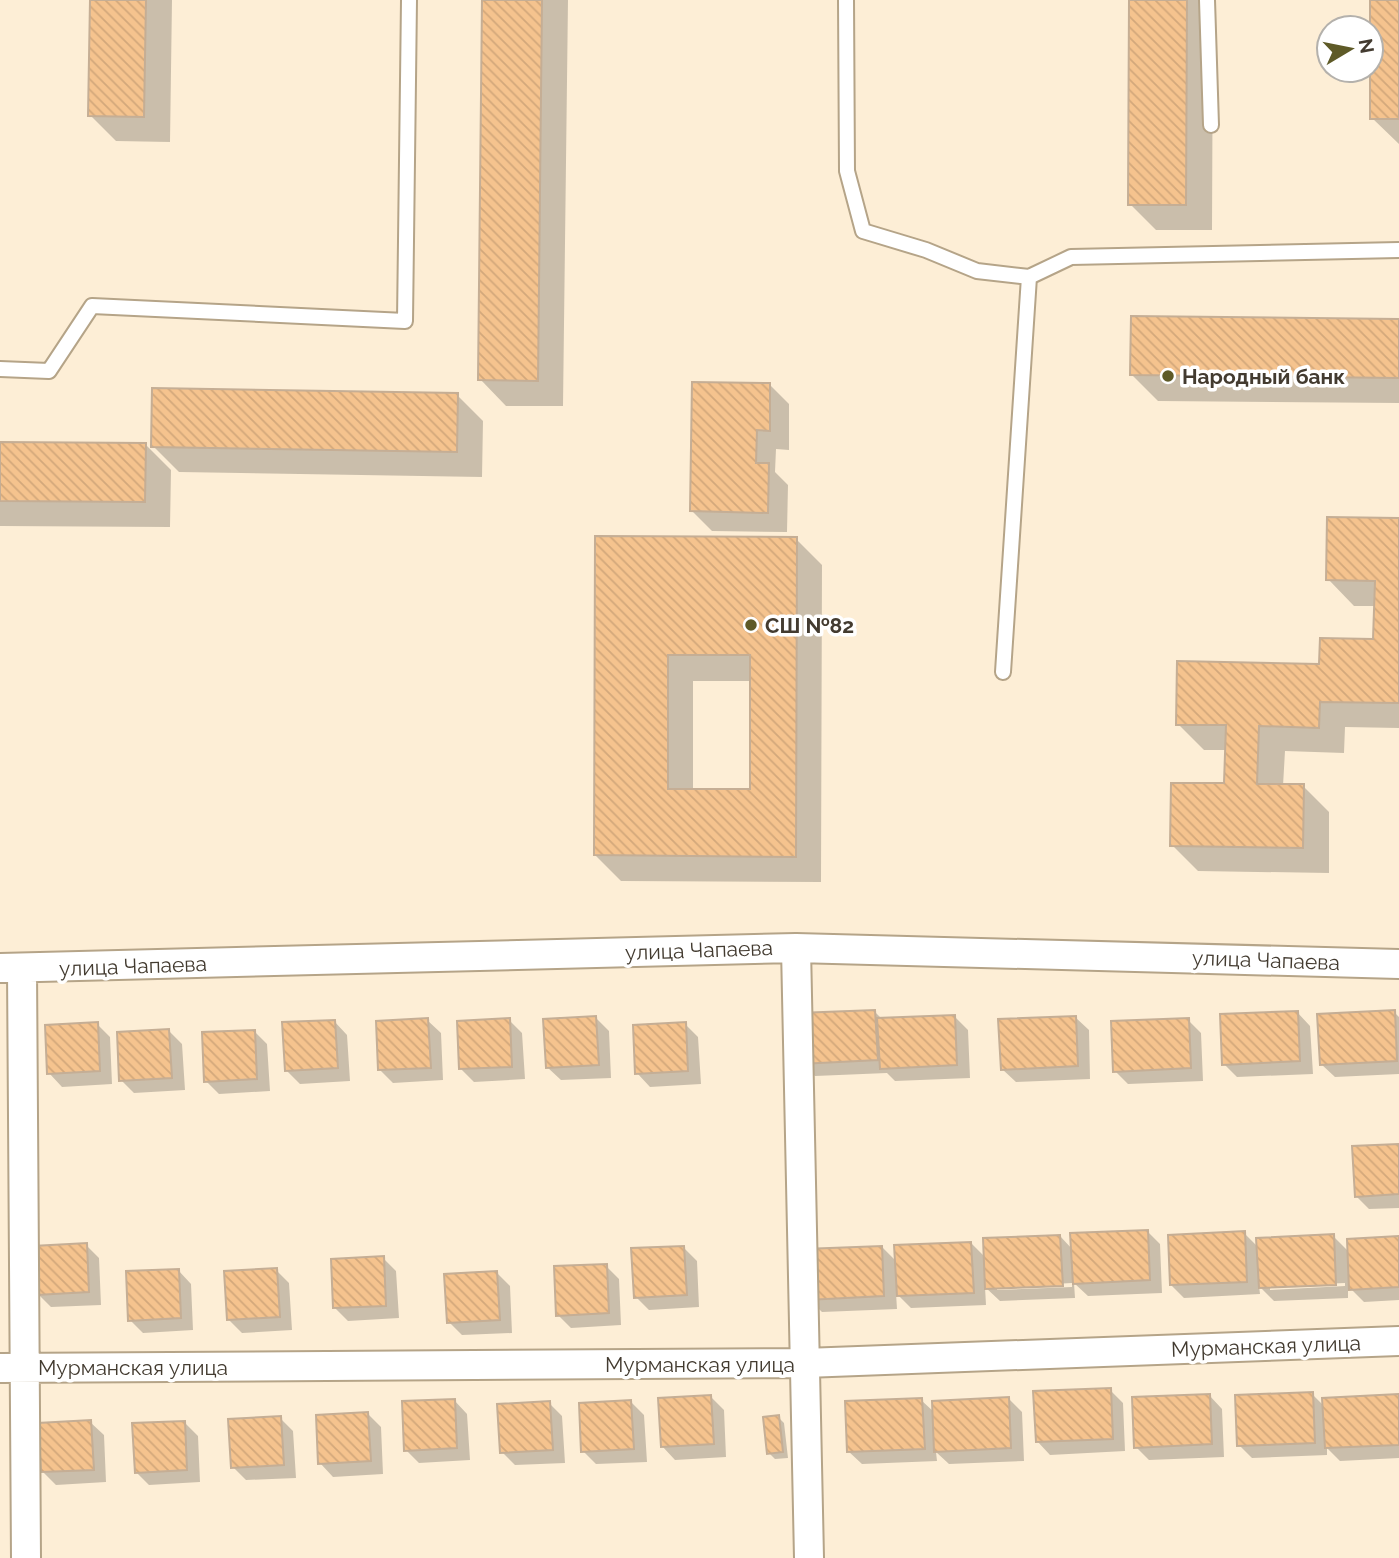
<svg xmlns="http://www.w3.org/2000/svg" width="1399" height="1558" viewBox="0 0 1399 1558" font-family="Raleway,sans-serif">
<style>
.shadow{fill:#0003;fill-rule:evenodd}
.building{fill:url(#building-back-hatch);stroke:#c5ae95;stroke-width:2;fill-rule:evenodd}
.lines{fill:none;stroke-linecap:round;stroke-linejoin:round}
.lane-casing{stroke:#b5a488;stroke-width:18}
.street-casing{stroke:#b5a488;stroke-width:32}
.lane{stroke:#fff;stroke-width:14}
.street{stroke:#fff;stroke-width:28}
.poi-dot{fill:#5e5a27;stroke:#fff;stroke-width:2.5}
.labels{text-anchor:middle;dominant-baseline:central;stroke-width:7;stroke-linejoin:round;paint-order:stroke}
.poi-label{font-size:21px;font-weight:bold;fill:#433b30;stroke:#fff;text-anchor:start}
.street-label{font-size:21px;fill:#433b30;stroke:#fff}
</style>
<defs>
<pattern id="building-back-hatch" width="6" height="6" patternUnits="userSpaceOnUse" patternTransform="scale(1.75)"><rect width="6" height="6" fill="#f5c38e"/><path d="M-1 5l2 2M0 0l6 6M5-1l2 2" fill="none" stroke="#d3a87b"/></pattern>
</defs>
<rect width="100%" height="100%" fill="#fdeed6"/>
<path class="shadow" d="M91 0H172L170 142 116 141 90 115Z
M484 0H568L563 406H506L480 379Z
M1131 0H1213L1212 230H1156L1130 204Z
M1372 0H1399V144L1372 118Z
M1399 321V403L1158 401 1132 375Z
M770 385 789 404V450L776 449 775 472 788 485 787 532 712 531 692 511Z
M457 395 483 421 482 477 179 472 153 446Z
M0 444H145L171 470 170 527 0 526Z
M1399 519V728L1345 727 1344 753 1285 751 1283 786H1303L1329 812V873L1198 871 1172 845 1225 785 1227 750H1204L1178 724 1321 666 1375 641 1376 606H1354L1328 579Z
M597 538 796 539 822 565 821 882 621 881 595 855ZM693 681H752V790H693Z
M875 1012 883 1020 955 1017 968 1030 970 1078 895 1081 887 1073 815 1076 802 1063Z
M1297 1012 1310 1026 1313 1074 1237 1077 1224 1064Z
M1394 1012 1399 1017V1074L1335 1077 1321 1064Z
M1075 1017 1089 1030 1090 1079 1016 1082 1002 1069Z
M596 1018 609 1031 611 1078 561 1080 547 1067Z
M427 1020 441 1033 443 1080 393 1083 380 1070Z
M509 1020 522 1033 525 1079 474 1082 461 1069Z
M1188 1020 1201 1033 1203 1081 1128 1084 1115 1071Z
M334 1021 347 1035 350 1081 300 1084 286 1070Z
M97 1024 110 1037 112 1084 62 1087 49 1073Z
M685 1024 698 1037 701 1084 650 1087 637 1073Z
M169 1031 182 1044 185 1090 134 1093 121 1080Z
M254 1031 267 1044 270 1091 219 1094 206 1081Z
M1399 1145V1208L1369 1209 1356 1196Z
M1147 1231 1160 1244 1162 1293 1088 1296 1074 1283 1075 1298 1000 1301 985 1287 986 1305 911 1308 896 1293 897 1309 822 1312 809 1299 882 1247 897 1262 971 1243 986 1258 1060 1236 1073 1250ZM1072 1283V1287L997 1290V1287Z
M1244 1233 1258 1247 1333 1236 1349 1252 1399 1238V1300L1364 1302 1348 1286V1298L1274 1301 1259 1286 1260 1294 1184 1298 1171 1285ZM1345 1283V1286L1270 1290V1286Z
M86 1245 99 1258 101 1305 51 1307 38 1294Z
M684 1248 697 1261 699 1307 649 1310 636 1297Z
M383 1258 396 1271 399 1318 348 1321 335 1308Z
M606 1266 619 1279 621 1325 571 1328 558 1315Z
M178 1270 191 1284 193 1330 143 1333 130 1320Z
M276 1270 289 1283 292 1330 242 1333 228 1319Z
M497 1273 510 1286 512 1333 462 1335 449 1322Z
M1110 1390 1123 1403 1125 1451 1050 1455 1037 1441Z
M1312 1394 1324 1406 1399 1396V1458L1340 1461 1327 1448V1455L1252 1458 1239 1445Z
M1209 1395 1222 1409 1224 1457 1149 1460 1136 1447Z
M711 1397 724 1410 726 1457 675 1460 662 1446Z
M1009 1399 1022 1412 1024 1461 949 1464 936 1452 937 1461 862 1464 848 1451 921 1400 934 1412Z
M454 1400 467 1414 470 1460 419 1463 406 1450Z
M631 1402 644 1415 647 1462 596 1464 583 1451Z
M549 1403 562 1416 565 1463 515 1465 502 1452Z
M368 1414 381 1427 383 1474 333 1477 320 1463Z
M778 1417 784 1423 788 1458 775 1459 769 1453Z
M280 1418 293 1431 296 1478 246 1480 233 1467Z
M90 1422 104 1435 106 1482 56 1485 43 1472Z
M184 1422 198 1436 200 1482 149 1485 136 1472Z"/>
<path class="building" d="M90 0H146L144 117 88 116Z
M482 0H542L538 381 478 380Z
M1129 0H1187L1186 205H1128Z
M1370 0H1399V119H1370Z
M1131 316 1399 319V378L1130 375Z
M692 382 770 383V431L757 430 756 463H769L768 513 690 511Z
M152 388 458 393 457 452 151 447Z
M0 442 146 443 145 502 0 501Z
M1327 517 1399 518V703L1320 702 1319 728 1259 726 1257 784H1304L1303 848 1170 846 1171 783H1224L1226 725H1176L1177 661 1319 664 1320 638 1373 639 1375 581 1326 580Z
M595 536 797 537 796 857 594 855ZM668 655H750V789H668Z
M875 1010 878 1060 800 1064 798 1013Z
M1395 1010 1397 1061 1320 1065 1317 1014Z
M1298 1011 1300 1061 1222 1065 1220 1014Z
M955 1015 957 1065 880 1069 877 1018Z
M596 1016 599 1065 546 1068 543 1019Z
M1076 1016 1078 1066 1001 1070 998 1019Z
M428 1018 431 1068 378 1070 376 1021Z
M510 1018 512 1067 459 1069 457 1021Z
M1189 1018 1191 1068 1113 1072 1111 1021Z
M335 1020 338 1068 285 1071 282 1022Z
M98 1022 100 1071 47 1074 45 1025Z
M686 1022 688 1071 635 1074 633 1025Z
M169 1029 172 1078 119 1081 117 1032Z
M255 1030 257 1079 204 1082 202 1032Z
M1399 1144V1194L1355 1197 1352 1146Z
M1148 1230 1150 1280 1073 1284 1070 1233Z
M1245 1231 1247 1282 1170 1285 1168 1235Z
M1334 1234 1336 1285 1259 1288 1256 1238Z
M1060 1235 1063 1286 985 1289 983 1238Z
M1399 1236V1287L1349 1290 1347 1239Z
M971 1242 974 1293 897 1296 894 1245Z
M87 1243 89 1292 36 1295 33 1246Z
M684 1246 687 1295 634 1298 631 1248Z
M882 1246 884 1296 807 1300 804 1249Z
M384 1256 386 1306 333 1308 331 1259Z
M607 1264 609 1313 556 1316 554 1266Z
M277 1268 280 1317 227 1320 224 1271Z
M179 1269 181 1318 128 1321 126 1271Z
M497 1271 500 1320 447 1323 444 1274Z
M1111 1388 1113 1439 1036 1442 1033 1391Z
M1313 1392 1315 1443 1237 1446 1235 1395Z
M1210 1394 1212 1444 1134 1448 1132 1397Z
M1399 1394V1445L1325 1448 1322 1398Z
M711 1395 714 1444 661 1447 658 1398Z
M1009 1397 1011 1448 934 1452 932 1401Z
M922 1398 925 1449 847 1452 845 1401Z
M455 1399 457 1448 404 1451 402 1401Z
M631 1400 634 1449 581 1452 579 1403Z
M550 1401 553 1450 500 1453 497 1404Z
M368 1412 371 1461 318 1464 316 1415Z
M779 1415 783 1452 767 1454 763 1417Z
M281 1416 284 1465 231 1468 228 1419Z
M91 1420 94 1470 41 1472 38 1423Z
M185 1421 187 1470 135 1473 132 1423Z"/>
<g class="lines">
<g class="lane-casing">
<path id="lane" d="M846 0 847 171 863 231 926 250 977 271 1029 277 1071 257 1399 250
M1207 0 1211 125
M0 369 49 371 92 306 405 321 409 0
M1003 672 1029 277"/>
</g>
<g class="street-casing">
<path id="street" d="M796 948 809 1558
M0 968 796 948 1399 964
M22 969 26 1558
M0 1368 805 1363 1399 1341"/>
</g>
<use href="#lane" class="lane"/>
<use href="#street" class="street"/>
</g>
<g class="poi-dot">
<circle cx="1168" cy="376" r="7"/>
<circle cx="751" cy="625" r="7"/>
</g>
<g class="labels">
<g class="poi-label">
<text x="1182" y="376">Народный банк</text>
<text x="765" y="625">СШ №82</text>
</g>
<g class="street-label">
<text transform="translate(699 950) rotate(-2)">улица Чапаева</text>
<text transform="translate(1266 960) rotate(2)">улица Чапаева</text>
<text transform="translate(133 966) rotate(-2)">улица Чапаева</text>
<text transform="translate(1266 1346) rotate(-2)">Мурманская улица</text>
<text x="700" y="1364">Мурманская улица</text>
<text x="133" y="1367">Мурманская улица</text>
</g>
</g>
<g transform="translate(1350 49) rotate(80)"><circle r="33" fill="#ffffff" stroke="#b4b1ac" stroke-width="2"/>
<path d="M0-5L12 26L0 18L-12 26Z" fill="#5e5a27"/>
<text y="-10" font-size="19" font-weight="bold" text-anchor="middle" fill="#433b30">N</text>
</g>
</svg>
